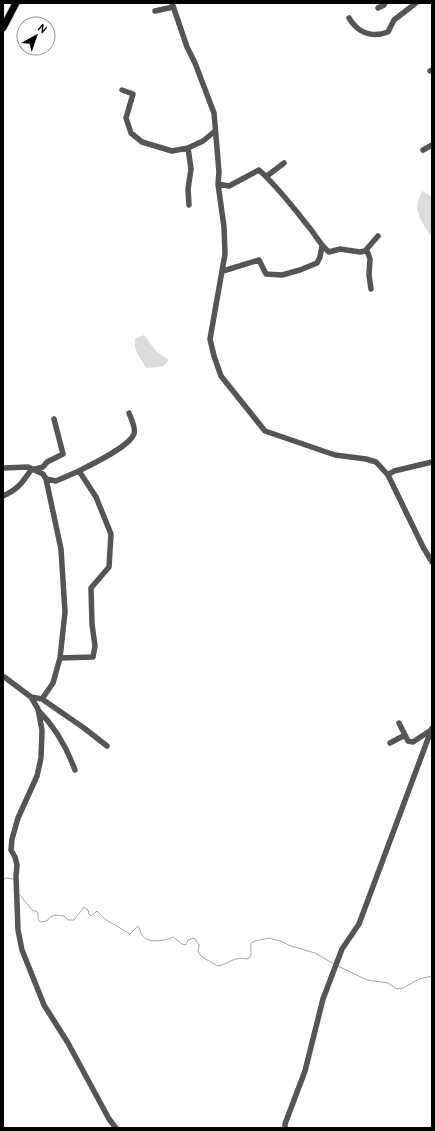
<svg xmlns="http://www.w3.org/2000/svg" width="435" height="1131" viewBox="0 0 435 1131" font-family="Cabin,sans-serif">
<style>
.green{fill:#dcdcdc}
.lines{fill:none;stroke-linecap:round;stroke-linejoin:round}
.stream{stroke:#a3a3a3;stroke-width:1}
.major-casing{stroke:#dbdbdb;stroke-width:9}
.minor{stroke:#555;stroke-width:5.5}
.major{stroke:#000;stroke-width:7}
</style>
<rect width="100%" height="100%" fill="#fff"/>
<path class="green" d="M423 191 432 197V237C421 222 411 208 423 191Z
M144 335 156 351 169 360 163 366 147 368C141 360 133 350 135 339Z"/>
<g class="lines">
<path class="stream" d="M3 880 6 878 13 879
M3 887V890
M19 894 33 911H36L38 913V919L40 922 47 921C51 914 57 915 64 916L68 920H74L84 907 88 910 89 914 91 916 97 911 105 919 130 934 138 926C140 928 140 932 142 935 148 944 165 941 173 937L182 944 186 945 188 940 194 938 199 945 198 952 202 957 218 966C231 963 234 956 248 959L251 955V943L255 941 269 938 280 941 291 946 315 953 334 964
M338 966 367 980 388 983 397 989 403 988 419 979 432 976"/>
<g class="major-casing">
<path id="major" d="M3 28 16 3"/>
</g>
<path class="minor" d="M172 3 187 47 195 63 214 113 219 172 218 184 224 227 225 254 210 339 214 356 221 376 265 431 335 455 366 459 376 462 388 475 423 547 432 562
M378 8 384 5 385 3
M155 11 173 7
M349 18C358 33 372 38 388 32L394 20 416 3
M430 71 432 70
M122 90 133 94 126 118 131 133 142 142 172 151 188 148 203 141 215 131
M188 148 191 169 188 189 189 205
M423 150 432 145
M267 176 284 163
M218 184 229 186 259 170C277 186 293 207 308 226 316 235 319 244 329 252L340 249 360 252 365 251 378 236
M365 251 368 253 370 259 369 275 371 289
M223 271 259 260 266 274 282 275 300 270 317 263 320 257 322 246
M3 468 28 467 43 474 46 479
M79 471C92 464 129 447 134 434 136 427 131 419 129 413
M388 475 394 471 432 462
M3 496C18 489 22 483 31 470L43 467 47 462 63 454 54 419
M3 676 31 697 38 709 42 730 41 758 37 776 18 818 12 839 11 850 15 857 17 865 16 876 18 930 22 950 44 1005 68 1043 109 1119 116 1128
M31 697 42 699 84 728 107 746
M42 699 53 683 60 658 65 612 61 549 46 479 56 481 79 471 96 497 111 534 109 567 91 588 92 624 95 646 93 657 60 658
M38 710C55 727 67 748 75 770
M399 723 408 741 413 742 431 730
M390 743 405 735
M285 1128V1124L305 1071 323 999 342 949 359 924 432 728"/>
<use href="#major" class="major"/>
</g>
<rect width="435" height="1131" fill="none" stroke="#000000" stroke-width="8"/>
<g transform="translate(36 36) rotate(40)"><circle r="19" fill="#ffffff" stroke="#999999"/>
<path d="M0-3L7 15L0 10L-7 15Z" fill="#000000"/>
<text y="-6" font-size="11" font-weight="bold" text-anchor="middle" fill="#000000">N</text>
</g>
</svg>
